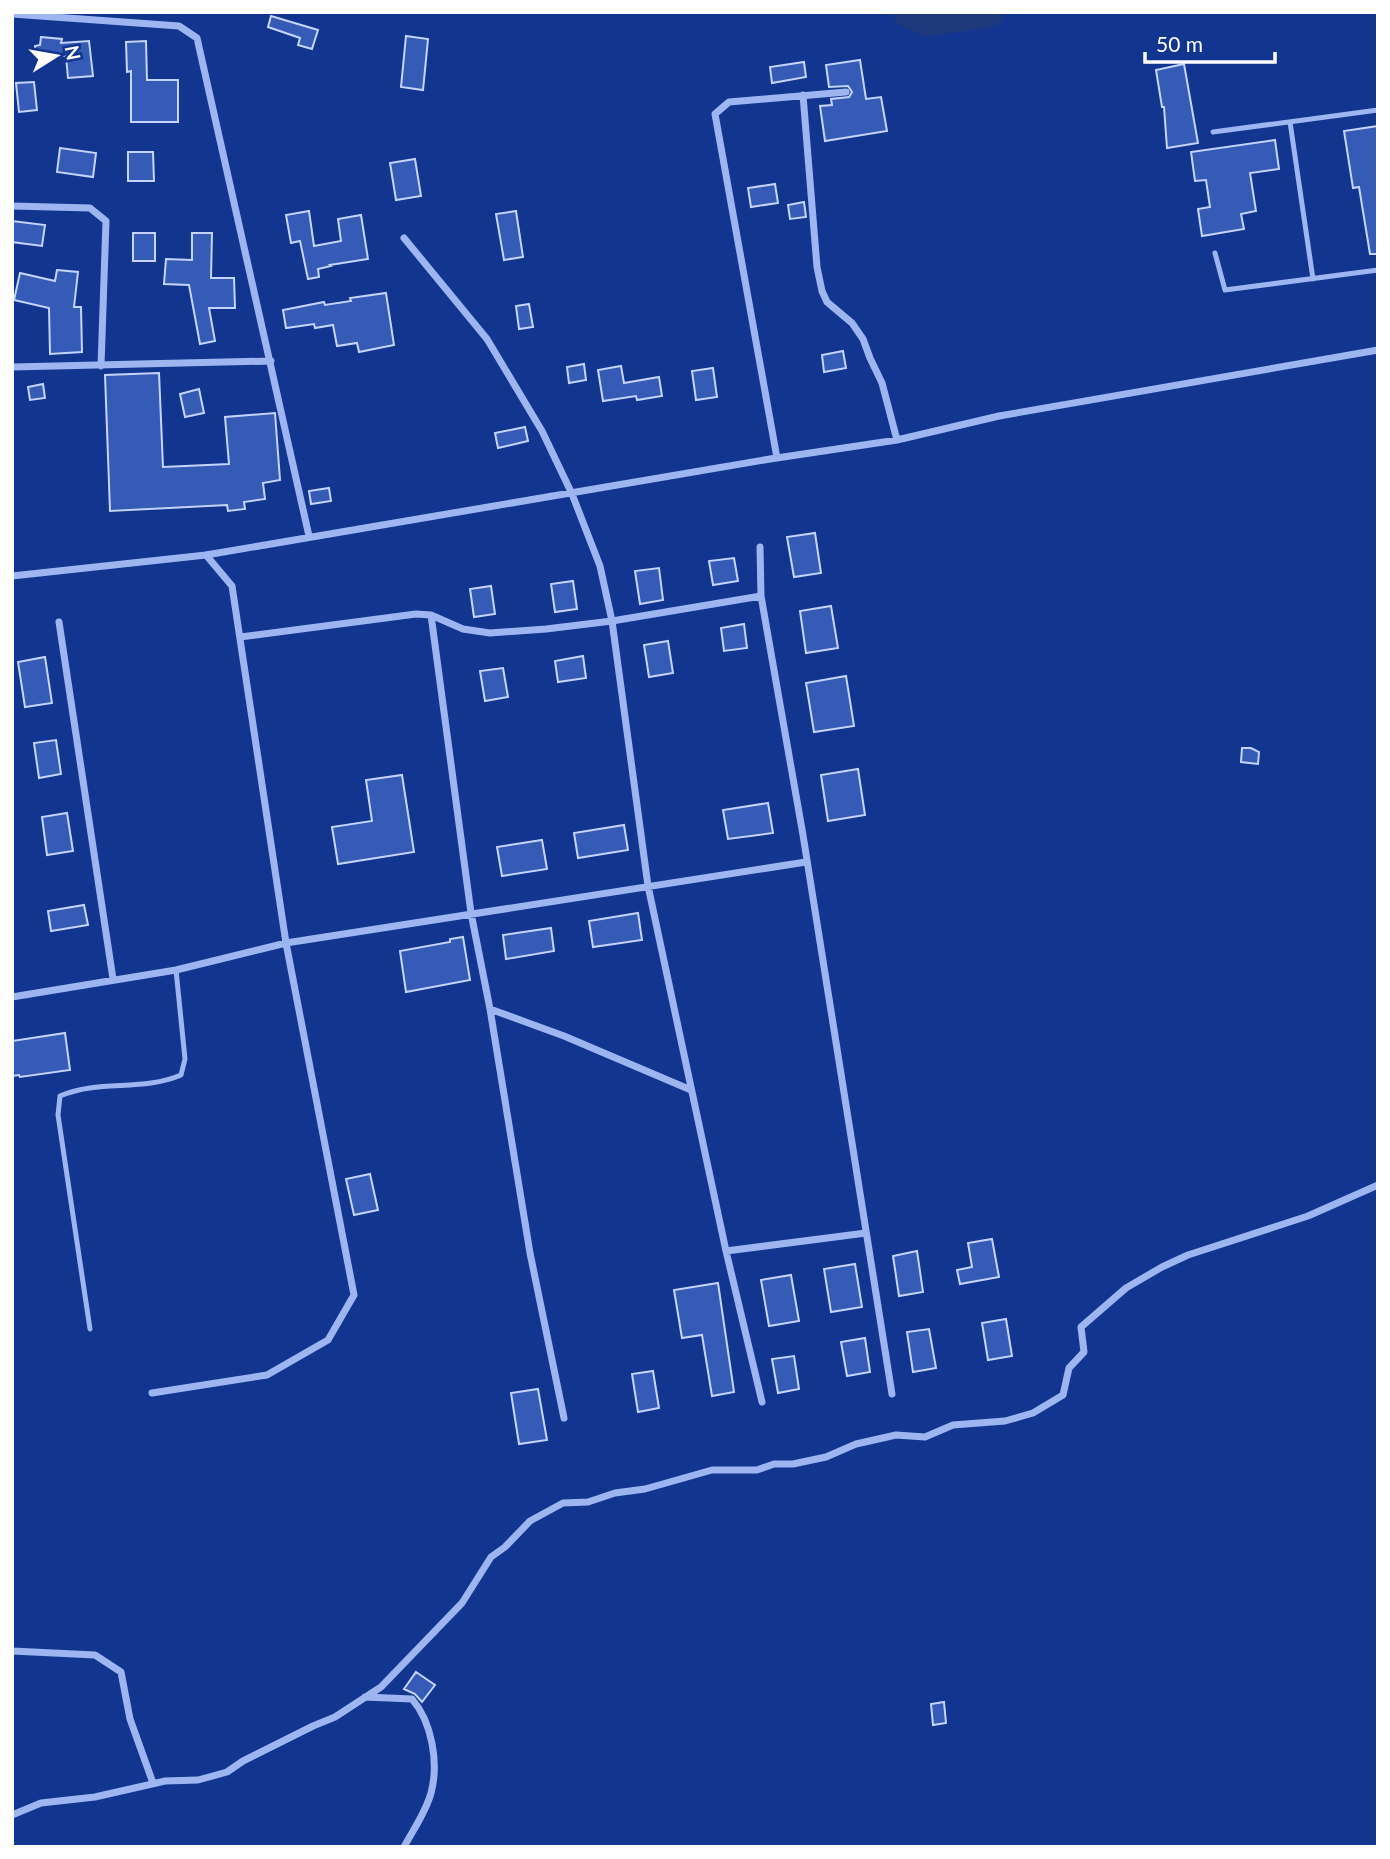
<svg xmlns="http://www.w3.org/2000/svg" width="1390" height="1859" viewBox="0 0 1390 1859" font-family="Lato,sans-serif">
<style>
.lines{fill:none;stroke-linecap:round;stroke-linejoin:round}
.river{stroke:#1e387c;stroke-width:32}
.building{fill:#365bb6;stroke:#c4d4fc;stroke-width:2}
.lane{stroke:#9db6f1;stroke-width:5}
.street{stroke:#9db6f1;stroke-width:7}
</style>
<rect width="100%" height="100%" fill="#12358f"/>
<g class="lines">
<path class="river" d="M909 12 928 20 988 12"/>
</g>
<path class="building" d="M271 16 318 30 312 49 298 45 300 38 268 27Z
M406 36 428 39 423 90 401 87Z
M41 37 62 39 61 43 89 41 93 76 68 78 66 56 35 53V46L40 45Z
M146 41 147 80H178V122H131V71L127 72 126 42Z
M860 60 866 99 881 97 887 131 825 141 820 106 832 105 831 99 849 97 852 92 848 86 829 87 826 65Z
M804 62 806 77 772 83 770 67Z
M1184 64 1198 143 1167 148 1164 107H1162L1156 70Z
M34 82 37 110 19 112 16 83Z
M1378 126V254H1370L1359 187 1353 188 1344 131Z
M1275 140 1279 169 1250 173 1256 211 1241 214 1244 229 1202 236 1198 209 1210 207 1206 180 1195 181 1191 152Z
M60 148 96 153 93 177 57 172Z
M128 152H153L154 181H128Z
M415 159 421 196 396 200 390 163Z
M775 184 778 203 751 207 748 188Z
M804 202 806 217 790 219 788 205Z
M309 211 314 246 341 241 338 219 361 215 368 259 330 265 331 266 318 269 319 277 308 279 300 241 291 243 286 215Z
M516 211 523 257 504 260 496 214Z
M12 221 45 225 42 246 12 242Z
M133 233H155V261H133Z
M192 233H212L211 278H234L235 308H209L215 341 200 344 189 285 164 284 166 259 192 260Z
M57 270 78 272 74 307H81L82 352 50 354 49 308 14 300 20 273 55 281Z
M386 293 394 345 359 352 357 343 337 346 333 325 315 328 314 324 286 328 283 310 324 302 325 305 351 301 350 298Z
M529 304 533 327 519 329 516 306Z
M843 351 846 368 824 372 822 355Z
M584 364 586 380 569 383 567 367Z
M621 366 624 383 659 377 662 396 637 400 636 396 603 401 598 370Z
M713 368 717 397 696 400 692 371Z
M159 373 163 467 229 464 225 417 275 413 280 480 263 483 265 499 244 502 245 509 228 511 227 505 110 511 105 375Z
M43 384 45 398 30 400 28 387Z
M199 389 204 413 185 417 180 394Z
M525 427 528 441 498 448 495 433Z
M329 488 331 501 311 504 309 491Z
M815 533 821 573 794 577 787 537Z
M734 558 738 581 713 585 709 561Z
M659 568 663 600 640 604 635 571Z
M573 581 577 609 555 612 551 584Z
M491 586 495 614 474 617 470 589Z
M831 606 838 648 806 653 800 611Z
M744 624 747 648 724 651 721 628Z
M668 641 673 673 649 677 644 645Z
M583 656 586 678 558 682 555 661Z
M45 657 52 703 25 707 18 662Z
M503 668 508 697 485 701 480 671Z
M846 676 854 726 814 732 806 683Z
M56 740 61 774 39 778 34 743Z
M1242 748H1251L1259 752 1258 764 1241 762Z
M858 769 865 815 828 821 821 775Z
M402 775 414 852 338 864 332 827 372 821 366 780Z
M768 803 773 833 728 839 723 810Z
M67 813 73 851 47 855 42 817Z
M624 825 628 850 578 858 574 833Z
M542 840 547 869 502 876 497 847Z
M84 905 88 925 51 931 48 911Z
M638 913 642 940 593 947 589 921Z
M551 928 554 951 506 959 503 935Z
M463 937 470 980 406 992 400 951 450 942V939Z
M65 1033 70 1070 20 1077 19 1075 12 1076V1041Z
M370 1174 378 1210 354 1215 346 1179Z
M992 1239 999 1277 960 1284 957 1270 972 1267 968 1243Z
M917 1251 923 1292 899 1296 893 1256Z
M855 1264 862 1307 831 1312 824 1269Z
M791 1275 799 1321 769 1326 761 1280Z
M718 1283 734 1392 712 1396 702 1335 682 1338 674 1290Z
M1006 1319 1012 1356 988 1360 982 1323Z
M929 1329 936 1368 913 1372 907 1332Z
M865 1338 870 1372 847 1376 841 1342Z
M794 1356 799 1389 778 1393 772 1359Z
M653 1371 659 1408 638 1412 632 1374Z
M538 1389 547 1440 519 1444 511 1393Z
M416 1672 435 1685 422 1702 415 1694 404 1689Z
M944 1702 946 1723 933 1725 931 1704Z"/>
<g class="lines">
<path class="lane" d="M1290 122 1313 279
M1213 132 1378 110
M1215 253 1225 290 1378 270
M90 1329 58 1115 60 1096C99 1079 142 1092 181 1075L185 1059 176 970"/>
<path class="street" d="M12 14 179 26 197 38 309 536
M803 95 817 267 822 291 827 302 852 323 863 339 870 358 882 383 897 440
M12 206 90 208 106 221 101 366
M404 238 487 339 542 431 572 494 600 566 612 621 648 886 726 1251 762 1402
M12 367 271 361
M777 458 715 114 729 102 846 92
M760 547 761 596 803 835 892 1394
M12 576 206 555 770 459 897 440 999 416 1378 350
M431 615 471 913 490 1009 530 1253 564 1418
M59 622 113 979
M240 637 416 614 431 615 463 629 490 633 546 629 612 621 761 596
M12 997 176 970 286 943 806 862
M490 1009 564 1036 691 1090
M726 1251 866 1233
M152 1393 267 1375 328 1340 354 1295 286 943 232 586 206 555
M12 1651 95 1655 121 1672 130 1719 153 1783
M365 1697 412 1699C432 1722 439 1763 431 1793 426 1812 413 1830 404 1847
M12 1815 41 1803 95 1797 165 1781 198 1780 227 1772 243 1761 313 1726 335 1717 381 1687 462 1603 491 1557 505 1547 530 1521 563 1503 588 1502 615 1493 645 1489 712 1470H757L774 1464H793L826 1457 856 1444 896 1435 925 1437 953 1425 1005 1421 1033 1413 1063 1395 1069 1368 1084 1352 1081 1327 1126 1288 1162 1267 1188 1255 1308 1216 1378 1185"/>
</g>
<rect width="1390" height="1859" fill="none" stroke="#ffffff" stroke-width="28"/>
<g transform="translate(56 56) rotate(79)" stroke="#12358f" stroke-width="5" paint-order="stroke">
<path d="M0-5L12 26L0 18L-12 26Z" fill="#ffffff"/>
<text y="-10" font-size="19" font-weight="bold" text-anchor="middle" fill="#ffffff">N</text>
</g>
<path d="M1145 52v10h130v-10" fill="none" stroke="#ffffff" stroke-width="3.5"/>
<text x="1156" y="52" font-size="21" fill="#ffffff" stroke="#12358f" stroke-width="5" paint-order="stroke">50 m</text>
</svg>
